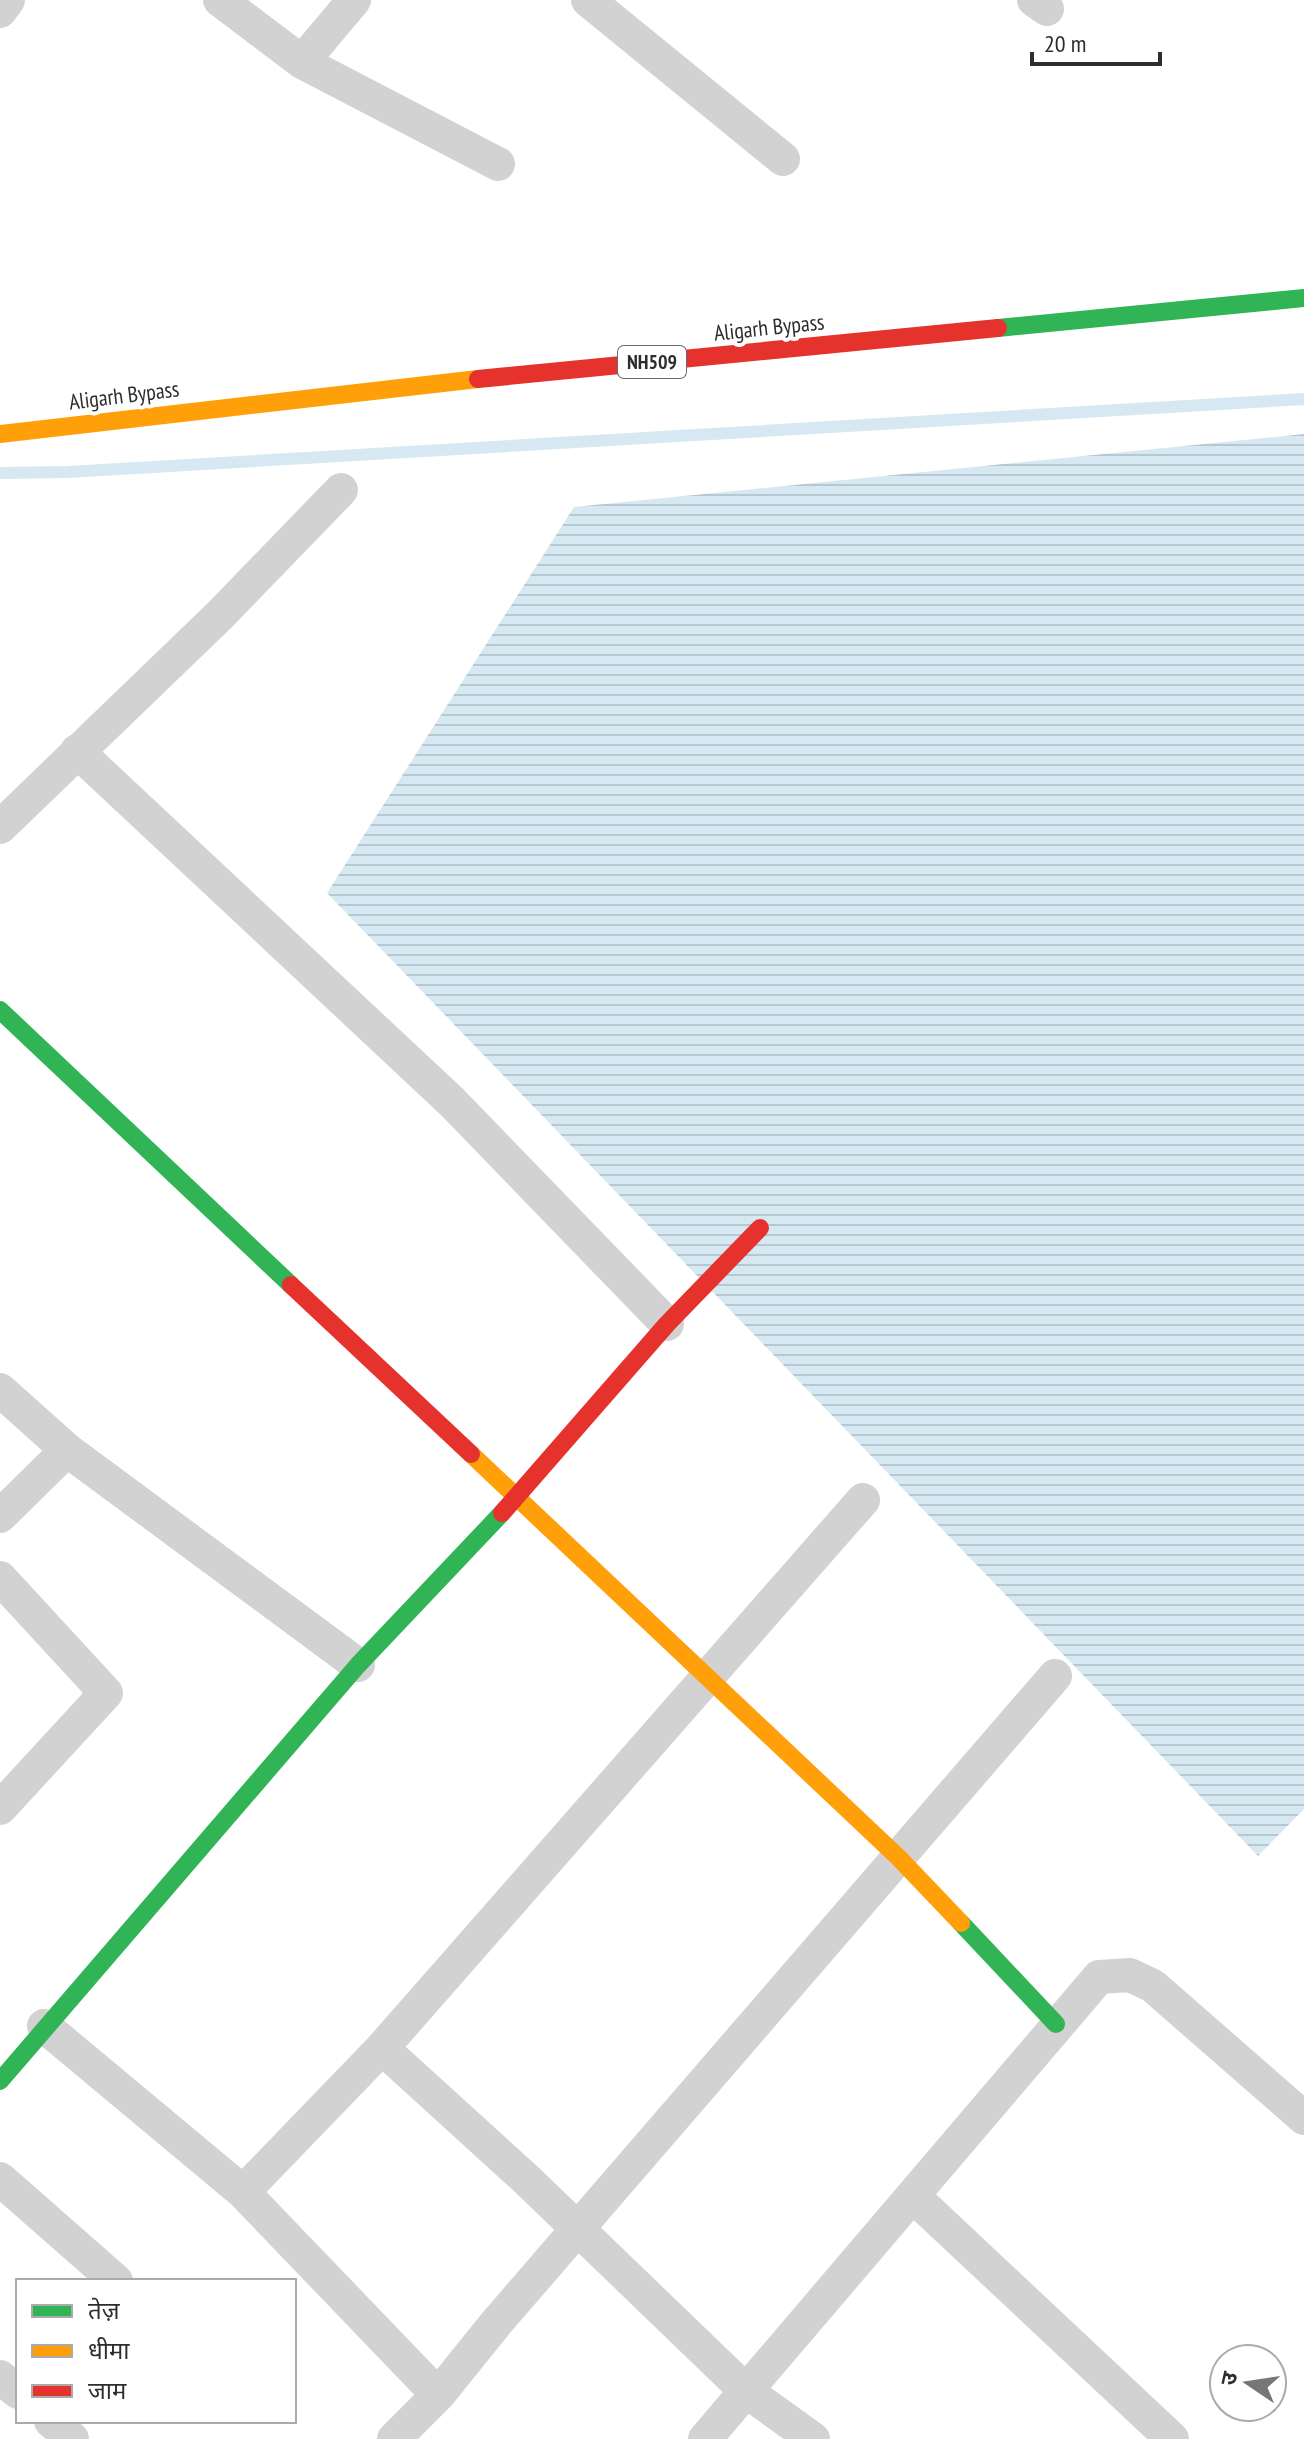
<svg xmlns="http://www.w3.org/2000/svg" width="1304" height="2439" viewBox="0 0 1304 2439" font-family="'PT Sans Narrow','Noto Sans Devanagari',sans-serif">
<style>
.water{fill:url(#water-rules)}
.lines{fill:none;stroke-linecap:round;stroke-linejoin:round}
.stream{stroke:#d6e9f2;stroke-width:12}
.street{stroke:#d2d2d2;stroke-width:34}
.fast{stroke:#30b455;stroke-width:18}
.slow{stroke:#ff9f0a;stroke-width:18}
.jam{stroke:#e5322d;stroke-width:18}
.labels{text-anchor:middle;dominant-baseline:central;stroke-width:8;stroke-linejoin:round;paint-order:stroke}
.shield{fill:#fff;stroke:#6c6c6c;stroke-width:2}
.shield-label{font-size:20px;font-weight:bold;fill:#2d2d2d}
.street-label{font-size:22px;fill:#2d2d2d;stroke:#fff}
</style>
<defs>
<pattern id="water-rules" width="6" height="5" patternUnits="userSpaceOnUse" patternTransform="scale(2)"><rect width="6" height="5" fill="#d6e9f2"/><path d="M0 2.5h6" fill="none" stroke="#b8c8d0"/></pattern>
</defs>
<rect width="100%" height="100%" fill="#fff"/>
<path class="water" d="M1304 434V1809L1258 1856 327 893 574 507Z"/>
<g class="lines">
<path class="stream" d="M0 473 68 472 1304 399"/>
<path class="street" d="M220 0 302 62 498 164
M588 0 783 159
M1034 0 1047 9
M0 11 8 0
M302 62 354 0
M77 751 452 1102 667 1324
M0 827 220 615 341 490
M0 1390 67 1450 358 1665
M0 1516 67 1450
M0 1578 106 1693 0 1808
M44 2026 243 2192 438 2395
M382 2048 526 2179 746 2391 813 2439
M0 2179 116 2281
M243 2192 382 2048 863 1500
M914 2197 1172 2439
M0 2377 18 2392
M51 2421 72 2439
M394 2439 438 2395 497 2322 1055 1676
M705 2439 1099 1977 1130 1975 1153 1986 1304 2118"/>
<path class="fast" d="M998 328 1304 298
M0 1010 291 1285
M961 1923 1056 2024
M0 2081 358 1665 502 1513"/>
<path class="slow" d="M0 434 478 379
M471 1454 899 1858 961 1923"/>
<path class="jam" d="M478 379 998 328
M291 1285 471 1454
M502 1513 667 1324 760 1228"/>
</g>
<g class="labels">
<rect class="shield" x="618" y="346" width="68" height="32" rx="6"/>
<g class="shield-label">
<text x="652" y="362">NH509</text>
</g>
<g class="street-label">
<text transform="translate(769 327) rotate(-6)">Aligarh Bypass</text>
<text transform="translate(124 395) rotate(-7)">Aligarh Bypass</text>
</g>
</g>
<rect x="16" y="2279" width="280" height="144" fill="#ffffff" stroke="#ababab" stroke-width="2"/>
<rect x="32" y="2305" width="40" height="12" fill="#30b455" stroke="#ababab" stroke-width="2"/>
<text x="88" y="2319" font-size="24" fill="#2d2d2d">तेज़</text>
<rect x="32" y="2345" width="40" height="12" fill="#ff9f0a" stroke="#ababab" stroke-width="2"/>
<text x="88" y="2359" font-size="24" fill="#2d2d2d">धीमा</text>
<rect x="32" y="2385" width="40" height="12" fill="#e5322d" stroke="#ababab" stroke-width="2"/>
<text x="88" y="2399" font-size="24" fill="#2d2d2d">जाम</text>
<g transform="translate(1248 2383) rotate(283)"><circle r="38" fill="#ffffff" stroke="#ababab" stroke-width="2"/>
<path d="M0-6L14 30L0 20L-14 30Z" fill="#767676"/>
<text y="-12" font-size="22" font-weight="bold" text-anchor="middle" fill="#2d2d2d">उ</text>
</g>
<path d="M1032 52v12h128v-12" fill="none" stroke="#2d2d2d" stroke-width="4"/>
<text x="1044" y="52" font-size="24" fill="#2d2d2d" stroke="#ffffff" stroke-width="6" paint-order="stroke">20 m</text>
</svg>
